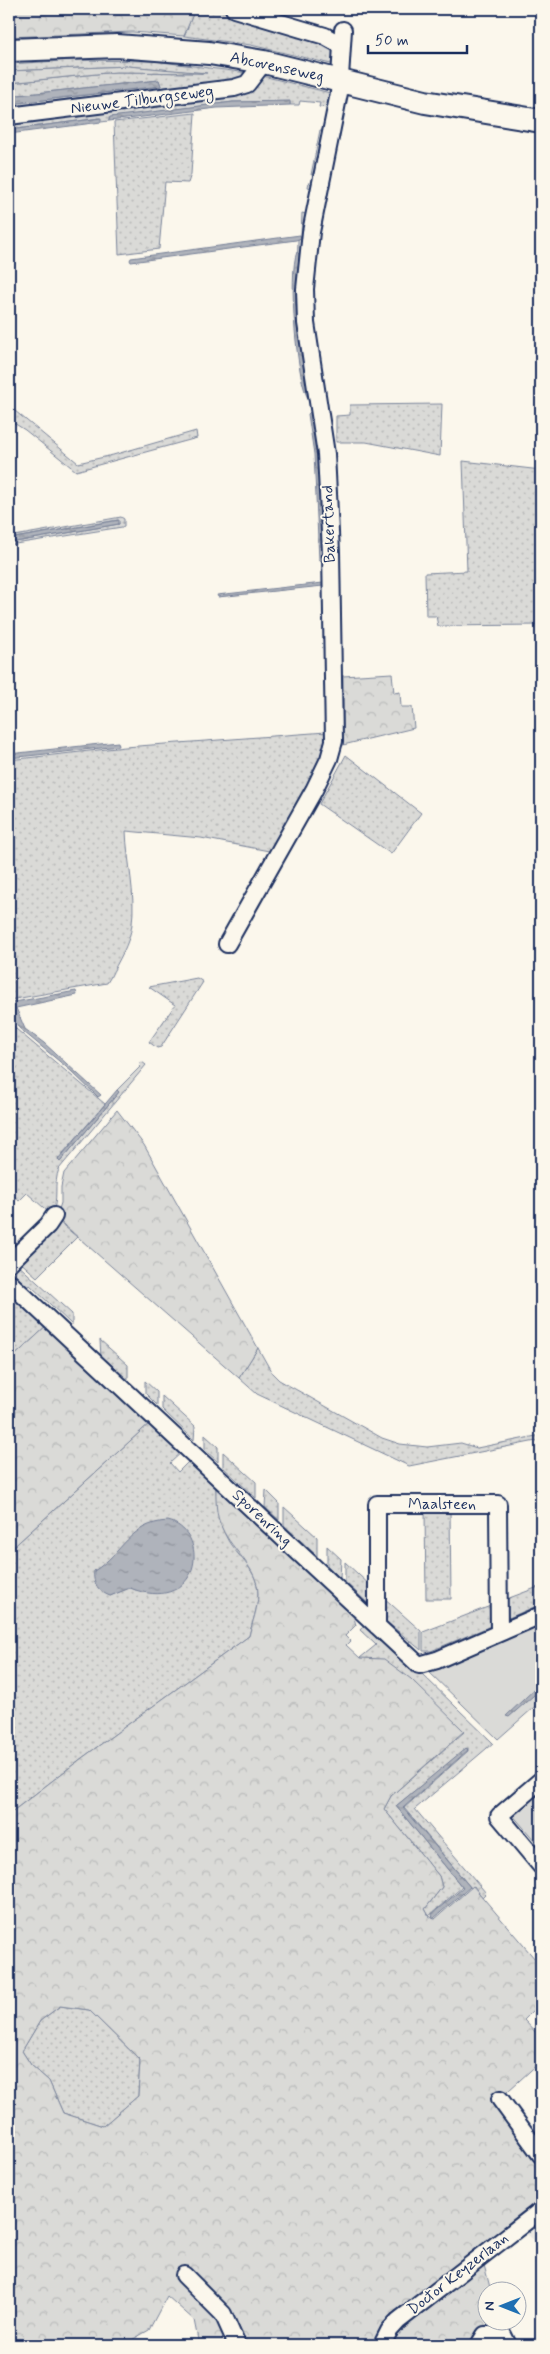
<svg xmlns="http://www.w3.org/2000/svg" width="550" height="2354" viewBox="0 0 550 2354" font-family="Mynerve,sans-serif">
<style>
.built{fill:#eae8e2}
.grass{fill:url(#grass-dots);stroke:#7a849a;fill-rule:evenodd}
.forest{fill:url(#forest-crowns);stroke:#7a849a;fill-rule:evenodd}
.green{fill:#dadad7;stroke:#7a849a}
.water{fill:url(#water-ripples);stroke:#747e96}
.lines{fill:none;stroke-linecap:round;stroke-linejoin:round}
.street-casing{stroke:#1b2f5e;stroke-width:20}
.secondary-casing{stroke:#1b2f5e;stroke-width:26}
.street{stroke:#fbf7ec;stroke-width:16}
.secondary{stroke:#fbf7ec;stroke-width:22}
.labels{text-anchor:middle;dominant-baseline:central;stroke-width:4;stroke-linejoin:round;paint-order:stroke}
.street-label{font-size:16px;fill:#1b2f5e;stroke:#fbf7ec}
</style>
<defs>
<pattern id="grass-dots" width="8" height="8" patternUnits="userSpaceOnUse" patternTransform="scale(1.25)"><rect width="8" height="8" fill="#dadad7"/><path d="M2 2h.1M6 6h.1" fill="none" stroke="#babbbb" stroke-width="1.8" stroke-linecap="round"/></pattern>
<pattern id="forest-crowns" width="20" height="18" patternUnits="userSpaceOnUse" patternTransform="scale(1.25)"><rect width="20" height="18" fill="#dadad7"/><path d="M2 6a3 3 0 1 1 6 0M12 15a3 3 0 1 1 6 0" fill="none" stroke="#babbbb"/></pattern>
<pattern id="water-ripples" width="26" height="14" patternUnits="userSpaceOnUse" patternTransform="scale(1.25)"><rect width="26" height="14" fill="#afb3bb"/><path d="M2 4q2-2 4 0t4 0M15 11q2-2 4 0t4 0" fill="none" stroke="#8e929b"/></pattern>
</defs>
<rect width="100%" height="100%" fill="#fbf7ec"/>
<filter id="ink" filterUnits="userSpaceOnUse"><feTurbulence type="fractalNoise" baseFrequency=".02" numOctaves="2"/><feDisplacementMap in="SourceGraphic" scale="10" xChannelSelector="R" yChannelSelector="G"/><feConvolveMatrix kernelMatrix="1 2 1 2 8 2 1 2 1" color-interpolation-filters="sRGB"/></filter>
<g filter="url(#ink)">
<path class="built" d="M541 2216V2246L528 2235H517Z"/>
<path class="grass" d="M195 9H220L237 13 318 38 334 50 331 64 251 45 184 36Z
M74 60 154 61 248 73 245 78 9 113V104L161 86 159 80 9 96V83L116 72 202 73 128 66 9 71V64Z
M263 76 330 93 333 101 319 171 311 175 320 130H324L327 108 319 107 320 103 300 101 299 105H290V102H233L109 118V121L101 122 100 118 9 130V119L249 86Z
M195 113 191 174 188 183 165 182 159 249 119 254 114 122Z
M309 182 316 189 308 388 298 330 296 304 298 240 301 236 302 213 306 214 312 188 308 187Z
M442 404 440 456 366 442H336V416L350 415V405Z
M9 406 78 463 113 455 196 431 197 438 76 471 25 430 9 420Z
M463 461 541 470V625L438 626 436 616H426L425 573 467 571Z
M121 517 124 519V526L122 527 9 545V543L119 524 118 520 9 539V537Z
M326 732 327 753 233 921 269 851 201 838 126 831C127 862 136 894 132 924 130 944 118 961 110 978L107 983 9 1000V760L125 747Z
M346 755 421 813 391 854 319 804Z
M197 978 203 982 161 1047 157 1048 149 1042 175 1005 149 987Z
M9 1019 16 1029 105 1104 58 1159 60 1162 119 1092 117 1090 141 1066 139 1064 142 1062 146 1065 59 1169C53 1184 59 1200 52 1215L27 1193 19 1201 9 1190Z
M58 1221 77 1237 37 1277 18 1260Z
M15 1262 72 1314V1325L30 1285 27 1289 9 1272V1268Z
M9 1291 48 1325 9 1361Z
M100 1340 128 1365V1379L126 1382 101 1358Z
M258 1348 272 1373 279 1380 382 1438 400 1444 427 1447 461 1443 477 1448 541 1435V1440L409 1466 257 1394 239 1378Z
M145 1381 157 1392V1405L145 1393Z
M162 1396 195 1426 194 1440 162 1409Z
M152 1421 183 1451 170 1463 178 1472 191 1459 216 1483C216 1503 218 1524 229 1542 240 1559 258 1571 258 1594 258 1608 252 1623 249 1636L82 1758 9 1814V1551ZM107 1563 136 1590 130 1587 110 1596 94 1571Z
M205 1435 218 1447V1462L205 1450Z
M223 1452 256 1482V1498L223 1467Z
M266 1490 279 1503V1520L265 1507Z
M284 1507 317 1537V1556L284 1525Z
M425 1509H450L451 1599H426Z
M327 1546 341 1559 340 1578 327 1565Z
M345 1562 372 1587V1607L345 1582Z
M541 1586V1604L504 1620V1600Z
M382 1596 421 1631V1650L382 1618Z
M493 1605V1625L431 1651H423V1632Z
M366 1623 419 1673H421L493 1743 415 1809 486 1893 482 1897 474 1886 471 1888 404 1808 468 1751V1748L396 1806 462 1887 429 1916 425 1909 442 1887 439 1876 384 1809 391 1796 464 1732 360 1658 376 1645 360 1630Z
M60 2006 89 2010 140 2060 138 2096 103 2126 63 2113 49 2081 31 2065 22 2051 40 2021Z"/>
<path class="forest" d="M9 9H195L184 36 132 32 9 37Z
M128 66 207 73 116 72 9 83V71Z
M392 673 394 693 400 692 401 707H412L414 728 343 745V676Z
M117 1110 144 1145 258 1348 239 1378 56 1218 61 1203V1187L64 1173Z
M48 1325 152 1421 9 1551V1361Z
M216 1483 352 1611 356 1625 345 1636 350 1641 346 1645 360 1658 384 1659 411 1679 464 1731 391 1796 384 1809 439 1876 442 1887 425 1909 429 1916 435 1919 473 1886 541 1966V2003L524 2020 541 2038V2061L497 2101 541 2160V2199L388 2317 373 2345H199L194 2320 167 2296 149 2330 123 2345H9V1814L82 1758 249 1636C252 1623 258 1608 258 1594 258 1567 232 1551 222 1528 215 1514 216 1498 216 1483ZM60 2006 89 2010 140 2060 138 2096 103 2126 63 2113 49 2081 31 2065 22 2051 40 2021Z
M484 2265 491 2291 488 2292V2322H499V2324L479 2329 470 2345H392L396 2335 406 2326Z"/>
<path class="green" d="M541 1622V1701L498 1739 427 1670Z
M541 1787V1848L511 1813Z"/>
<path class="water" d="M159 80 161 86 9 104V96Z
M290 101V105L217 108 109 121 110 117 233 102Z
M101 118V122L9 134V130Z
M300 235 301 238 296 240 131 262 130 260 131 258Z
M297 252 299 254 296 304 309 400C296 382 288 273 297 252Z
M310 412H312L319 459 322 560 321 561 319 560 314 454 308 414Z
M119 520V524L9 543V539Z
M323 583V586L218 597 217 595Z
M118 742 119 746 9 758V754Z
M76 991 77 995 16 1008 25 1029 44 1043 101 1095 98 1097 71 1071 19 1028 9 1010V1003Z
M117 1090 119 1092 60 1162 58 1160Z
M168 1521C212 1532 201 1616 130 1588L110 1596C99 1592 92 1583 94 1571 123 1553 129 1523 168 1521Z
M541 1683V1689L509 1717 506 1716Z
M466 1748 468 1750 403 1808 470 1887 433 1919 432 1914 463 1888 396 1806Z"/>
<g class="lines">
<g class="street-casing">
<path id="street" d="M234 9 325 36 341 45
M9 116 234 88 247 84 264 62
M227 944 314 790 329 759 334 741 331 552 326 454 306 323 305 289 311 232 339 93 343 30
M9 1263 48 1225 54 1216
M9 1282 419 1665 437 1660 541 1615
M377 1626V1504H498L499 1633
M541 1780 499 1816 541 1866
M500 2099 541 2155
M184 2275 223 2314 237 2345
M382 2345 389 2331 398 2321 541 2210
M479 2345 485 2335H503L508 2345"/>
</g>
<g class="secondary-casing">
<path id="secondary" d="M9 50 117 46 209 53 264 62 425 102 541 121"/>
</g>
<use href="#street" class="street"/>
<use href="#secondary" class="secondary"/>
</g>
</g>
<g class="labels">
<g class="street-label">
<text transform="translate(277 67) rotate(12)">Abcovenseweg</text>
<text transform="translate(142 100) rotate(-7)">Nieuwe Tilburgseweg</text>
<text transform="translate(329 524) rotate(-92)">Bakertand</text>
<text x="442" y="1504">Maalsteen</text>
<text transform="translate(262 1518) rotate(43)">Sporenring</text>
<text transform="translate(458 2274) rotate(-38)">Doctor Keyzerlaan</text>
</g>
</g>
<rect width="550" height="2354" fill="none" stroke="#fbf7ec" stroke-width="30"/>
<rect x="15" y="15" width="520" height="2324" fill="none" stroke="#1b2f5e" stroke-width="2" filter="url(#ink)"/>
<g transform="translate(502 2306) rotate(270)"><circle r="24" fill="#fbf7ec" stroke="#a1a7b3"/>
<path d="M0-4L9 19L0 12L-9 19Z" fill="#1f6fb2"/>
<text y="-8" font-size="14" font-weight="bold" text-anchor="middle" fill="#1b2f5e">N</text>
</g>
<path d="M368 45v8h99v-8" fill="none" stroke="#1b2f5e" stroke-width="2.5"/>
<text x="375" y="45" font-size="15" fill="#1b2f5e" stroke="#fbf7ec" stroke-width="4" paint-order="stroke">50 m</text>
</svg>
